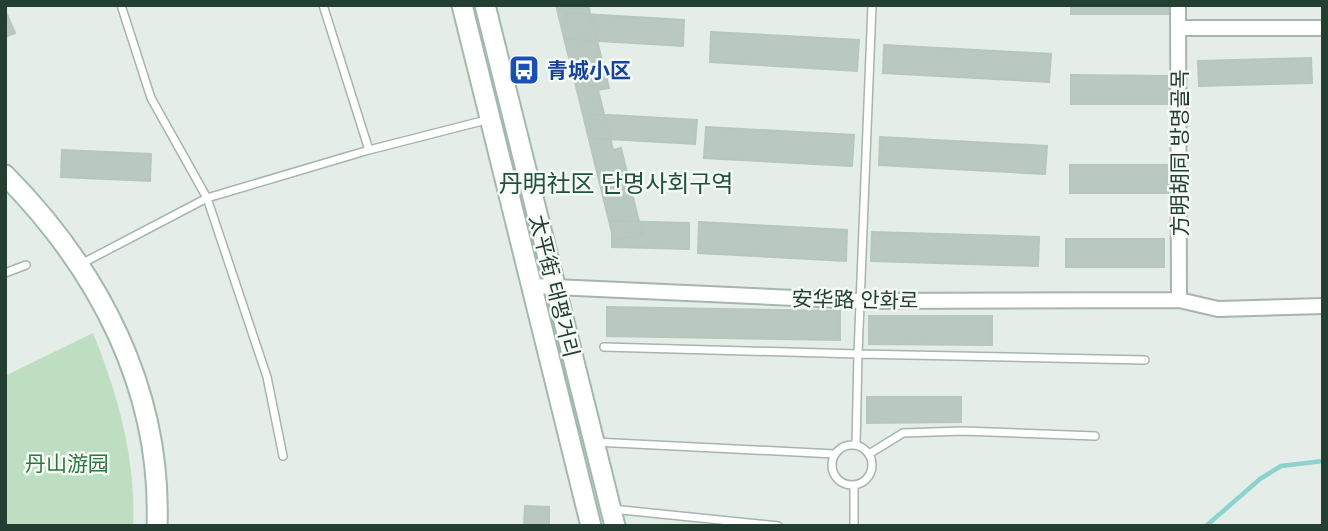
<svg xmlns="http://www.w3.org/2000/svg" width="1328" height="531" viewBox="0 0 1328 531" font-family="Quicksand,'Noto Sans SC','Noto Sans KR',sans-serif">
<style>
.green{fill:#bddec0}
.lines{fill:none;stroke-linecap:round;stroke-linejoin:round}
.stream{stroke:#8dd2cf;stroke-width:4.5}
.building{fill:#b9c8c0;stroke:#b6c7bd;stroke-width:2}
.lane-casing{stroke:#a6b5ad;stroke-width:10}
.street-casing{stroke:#a6b5ad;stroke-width:18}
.secondary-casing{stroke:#a2b9ad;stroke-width:23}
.lane{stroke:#fff;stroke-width:7}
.street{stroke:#fff;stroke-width:14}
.secondary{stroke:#fff;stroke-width:19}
.labels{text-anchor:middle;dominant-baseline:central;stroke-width:5;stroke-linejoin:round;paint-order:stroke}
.transit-label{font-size:21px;font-weight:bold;fill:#164399;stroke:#f5faf6;text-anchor:start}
.street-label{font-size:21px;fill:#233f32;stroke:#f5faf6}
.park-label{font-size:21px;fill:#2d763b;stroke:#f5faf6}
.quarter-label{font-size:24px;fill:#1f513b;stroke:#f5faf6}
</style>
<rect width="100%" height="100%" fill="#e4ede7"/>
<path class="green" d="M93 333C118 395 136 459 133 526H5V376Z"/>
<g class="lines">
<path class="stream" d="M1206 526 1260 479 1281 466 1323 461"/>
</g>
<path class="building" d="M556 5H588L609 88 598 90 613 150 621 148 642 234 614 241Z
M1071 5H1169V14H1071Z
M5 10 15 33 5 37Z
M567 13 684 20 683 46 565 39Z
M711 32 859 40 857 71 710 62Z
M884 45 1051 54 1049 82 883 73Z
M1311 58 1312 83 1199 86 1198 61Z
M1071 75 1169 76V104H1071Z
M591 114 697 120 695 144 590 138Z
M706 127 854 135 852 166 704 158Z
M880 137 1047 146 1045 174 879 165Z
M62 150 151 154 150 181 61 177Z
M1070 165H1168V193H1070Z
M612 221 689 223V249L612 247Z
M699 222 847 230 846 261 698 253Z
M872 232 1039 237 1038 266 871 261Z
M1066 239H1164V267H1066Z
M607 307 840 311V340L607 336Z
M869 316H992V345L869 344Z
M867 397H961V422L867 423Z
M525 506 549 507V526H524Z"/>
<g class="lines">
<g class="lane-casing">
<path id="lane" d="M121 5 151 98 207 198 267 377 283 456
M323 5 369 150
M81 264 207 198 369 150 490 119
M5 273 26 265
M604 347 858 354 1145 360
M595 442 835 454
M832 465a20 20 0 1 1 40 0a20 20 0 1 1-40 0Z
M856 445 858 354 872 5
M869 454 903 433 963 431 1095 436
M612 509 778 526
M854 526V486"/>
</g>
<g class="street-casing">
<path id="street" d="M1178 5 1179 300
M1179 28H1323
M532 286 860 301 1179 300 1218 309 1323 306"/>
</g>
<g class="secondary-casing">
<path id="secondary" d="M462 5 591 526
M485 5 615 526
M5 175C99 270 162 390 157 526"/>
</g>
<use href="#lane" class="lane"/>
<use href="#street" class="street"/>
<use href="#secondary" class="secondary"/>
</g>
<defs>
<g id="bus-square" transform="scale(1.575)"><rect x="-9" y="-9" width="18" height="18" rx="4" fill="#1a4fb4" stroke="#f5faf6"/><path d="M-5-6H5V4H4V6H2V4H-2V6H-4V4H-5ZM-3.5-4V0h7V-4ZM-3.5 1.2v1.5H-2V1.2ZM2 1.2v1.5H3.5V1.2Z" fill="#fff"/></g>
</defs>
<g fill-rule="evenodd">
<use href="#bus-square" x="524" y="70"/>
</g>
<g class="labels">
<g class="transit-label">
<text x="547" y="70">青城小区</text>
</g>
<g class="street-label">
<text transform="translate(1179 153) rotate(-90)">方明胡同 방명골목</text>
<text transform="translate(555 286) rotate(76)">太平街 태평거리</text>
<text transform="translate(855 299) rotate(1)">安华路 안화로</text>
</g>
<g class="park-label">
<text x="67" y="463">丹山游园</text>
</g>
<g class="quarter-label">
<text x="616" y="183">丹明社区 단명사회구역</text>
</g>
</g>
<rect width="1328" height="531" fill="none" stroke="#233f32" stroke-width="14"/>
</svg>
